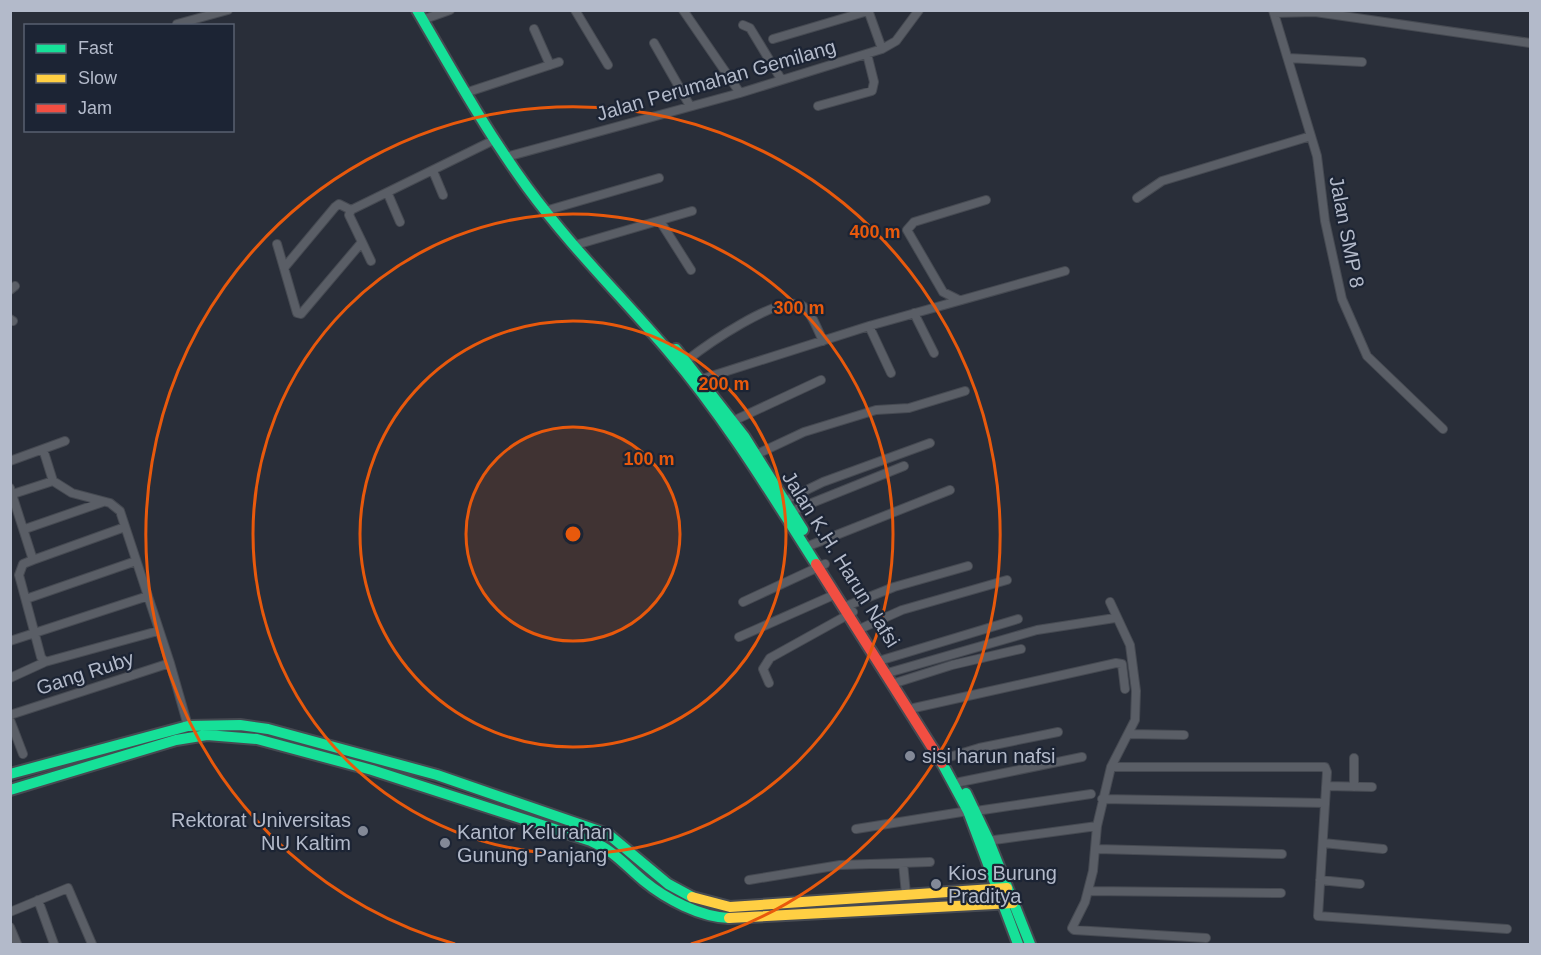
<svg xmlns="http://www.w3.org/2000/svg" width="1541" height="955" viewBox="0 0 1541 955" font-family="Arial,sans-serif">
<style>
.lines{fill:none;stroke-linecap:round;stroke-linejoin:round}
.street-casing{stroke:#464a52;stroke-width:10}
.fast-casing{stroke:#464a52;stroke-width:14}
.slow-casing{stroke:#464a52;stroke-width:14}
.jam-casing{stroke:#464a52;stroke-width:14}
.street{stroke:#5a5e66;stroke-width:8}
.fast{stroke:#16e098;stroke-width:10}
.slow{stroke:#ffcf43;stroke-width:10}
.jam{stroke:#f24e42;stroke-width:10}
.ring{fill:none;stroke:#e8590c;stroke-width:3}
.poi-dot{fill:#838997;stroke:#1c2434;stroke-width:2}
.labels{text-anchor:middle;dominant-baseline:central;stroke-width:4.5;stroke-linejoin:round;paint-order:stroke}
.street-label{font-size:20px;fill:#b3baca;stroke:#1c2434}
.poi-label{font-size:20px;fill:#b3baca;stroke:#1c2434;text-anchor:start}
.centre{fill:#e8590c;stroke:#1c2434;stroke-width:3}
.ring-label{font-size:18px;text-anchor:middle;font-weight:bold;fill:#e8590c;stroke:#1c2434;stroke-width:4.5;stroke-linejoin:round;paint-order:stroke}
</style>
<rect width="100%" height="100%" fill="#292e39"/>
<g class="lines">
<g class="street-casing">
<path id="street" d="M575 10 608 65
M683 10 740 93
M868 10 882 49
M1273 10 1317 156 1325 221 1342 299 1367 356 1443 429
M1274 13 1315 12 1530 43
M422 20 450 10
M177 24 228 10
M743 25 750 28 781 79
M534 29 550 65
M773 39 868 11
M654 43 690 106
M1288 58 1362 62
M465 93 559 62
M818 106 872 91 874 82 867 54
M506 157 740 93 882 49 896 41 919 10
M433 171 443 195
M388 194 400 222
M1137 198 1162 181 1311 136
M545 211 659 178
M660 221 691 270
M362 242 371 261
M277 244 297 313 301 314 362 242 349 215 351 210 494 140
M579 244 692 211
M284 268 335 207 339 204 351 210
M10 290 15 286
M959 300 943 292 907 230 914 222 986 200
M914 313 934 353
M10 319 13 321
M869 326 891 373
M686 361C705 346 777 295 801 305 811 310 818 331 823 341
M702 379 869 326 1065 271
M733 421 821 380
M43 449 53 481
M753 456 804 432 876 410 909 408 965 391
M10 461 65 441
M10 488 33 560 23 564 19 575 41 657 45 662
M13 494 53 481 72 493 110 503 120 511 170 663 188 726
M782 502 823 482 930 443
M792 511 904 466
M25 529 103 502
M806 547 950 490
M33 560 125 527
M26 599 136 561
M743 602 825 564
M1110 602 1130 645 1136 691 1135 720 1111 767 1097 826 1093 871 1085 902 1072 928 1074 930 1206 938
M849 605 894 587 968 566
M862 628 902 610 1007 580
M739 637 836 594
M10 641 148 596
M882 660 1018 619
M891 672 1037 630 1115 618
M10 678 45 662 158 631
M769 683 763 669 770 658 853 612
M892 684 952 665 1021 649
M914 708 1116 663 1122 664 1125 689
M10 715 170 663
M10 720 23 754
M1129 734 1184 735
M946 758 979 748 1058 732
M1111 767H1325L1327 772 1318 916 1507 929
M960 782 1082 757
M1326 786 1372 787
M1354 787V758
M1102 799 1325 803
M976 811 1091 794
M856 829 968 811
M987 841 1097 826
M1323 843 1383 849
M1097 849 1282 854
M903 863 906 894
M749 880 840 865 930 862
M1320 880 1360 884
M1088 891 1281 893
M38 900 54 944
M10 912 68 888 92 944
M10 927 17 944"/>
</g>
<g class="fast-casing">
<path id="fast" d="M417 10C452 70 486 131 527 187 570 246 622 297 669 352 725 418 770 492 816 564
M676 349 744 436 803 530
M942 763 968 811 1018 944
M10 774 188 726 240 725 268 729 437 775 608 834 668 884 692 897
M10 790 176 740 207 735 257 739 372 770 591 841C613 850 626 866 644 881 666 899 700 917 729 918
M966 793 989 841 1030 944"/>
</g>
<g class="slow-casing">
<path id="slow" d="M692 897 730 907 1007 888
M729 918 1013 903"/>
</g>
<g class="jam-casing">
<path id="jam" d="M816 564 942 763"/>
</g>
<use href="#street" class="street"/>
<use href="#fast" class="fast"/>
<use href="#slow" class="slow"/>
<use href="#jam" class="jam"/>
</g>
<circle cx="573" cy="534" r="107" fill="#e8590c" fill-opacity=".12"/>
<g class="ring">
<circle cx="573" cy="534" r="107"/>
<circle cx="573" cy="534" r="213"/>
<circle cx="573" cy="534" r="320"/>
<path d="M455 944A427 427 0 1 1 691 944"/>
</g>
<g class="poi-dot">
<circle cx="910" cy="756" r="6"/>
<circle cx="363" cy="831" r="6"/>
<circle cx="445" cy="843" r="6"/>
<circle cx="936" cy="884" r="6"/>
</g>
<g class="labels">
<g class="street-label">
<text transform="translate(716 80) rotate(-16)">Jalan Perumahan Gemilang</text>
<text transform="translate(1347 232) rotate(79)">Jalan SMP 8</text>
<text transform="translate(841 559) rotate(58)">Jalan K.H. Harun Nafsi</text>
<text transform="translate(85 673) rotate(-18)">Gang Ruby</text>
</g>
<g class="poi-label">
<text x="922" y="756">sisi harun nafsi</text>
<text x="351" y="820" text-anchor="end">Rektorat Universitas<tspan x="351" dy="23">NU Kaltim</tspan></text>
<text x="457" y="832">Kantor Kelurahan<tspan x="457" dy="23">Gunung Panjang</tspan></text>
<text x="948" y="873">Kios Burung<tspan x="948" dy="23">Praditya</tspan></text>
</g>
</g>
<circle cx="573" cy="534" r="9" class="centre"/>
<g class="ring-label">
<text x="875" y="238">400 m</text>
<text x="799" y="314">300 m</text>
<text x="724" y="390">200 m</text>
<text x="649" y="465">100 m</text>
</g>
<rect width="1541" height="955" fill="none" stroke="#b3baca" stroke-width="24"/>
<rect x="24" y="24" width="210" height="108" fill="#1c2434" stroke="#586070" stroke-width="1.5"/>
<rect x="36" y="44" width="30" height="9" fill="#16e098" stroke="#586070" stroke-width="1.5"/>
<text x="78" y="54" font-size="18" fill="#b3baca">Fast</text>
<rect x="36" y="74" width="30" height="9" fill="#ffcf43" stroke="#586070" stroke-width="1.5"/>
<text x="78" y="84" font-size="18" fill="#b3baca">Slow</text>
<rect x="36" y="104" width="30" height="9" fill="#f24e42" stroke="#586070" stroke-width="1.5"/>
<text x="78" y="114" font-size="18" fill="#b3baca">Jam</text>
</svg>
